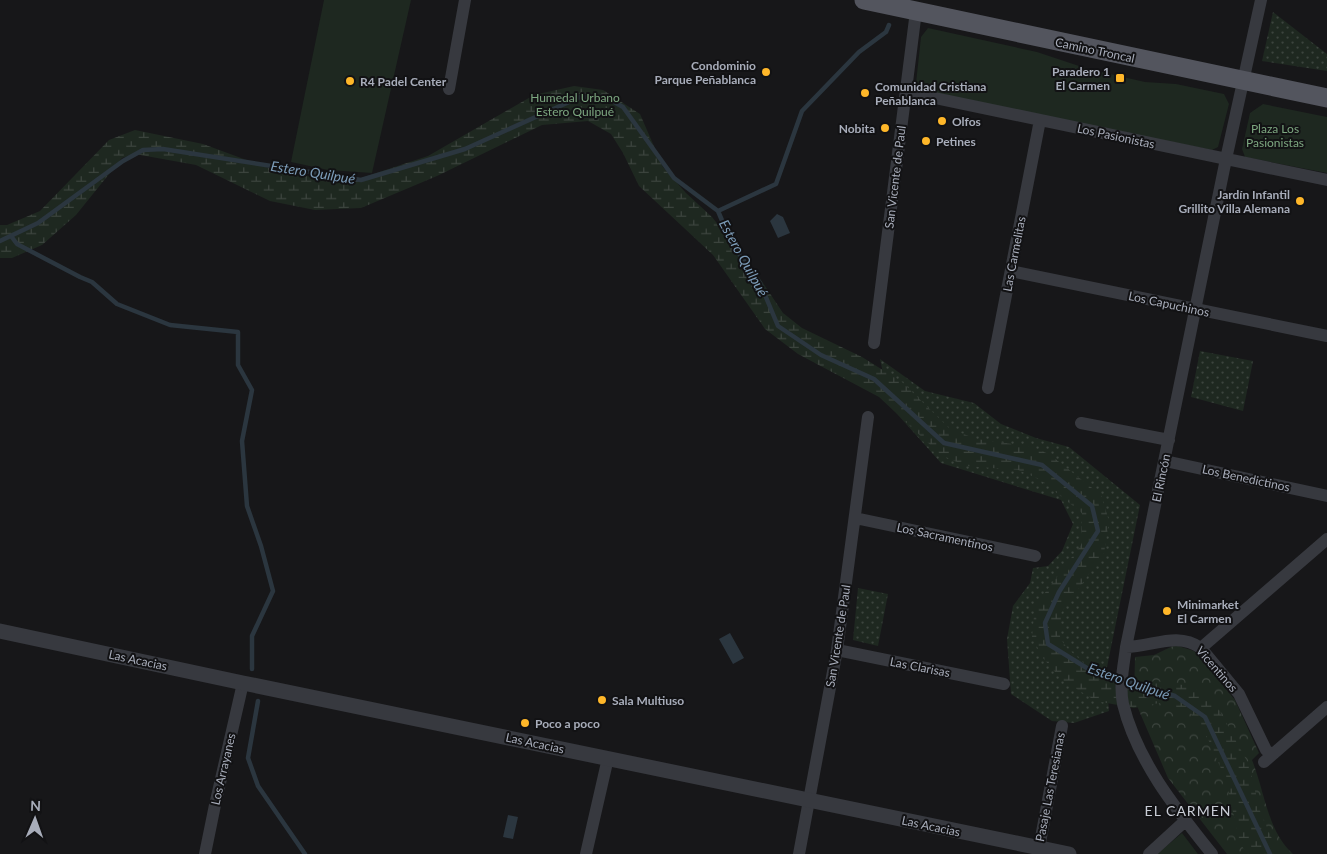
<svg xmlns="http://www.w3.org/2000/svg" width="1327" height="854" viewBox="0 0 1327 854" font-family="Lato,sans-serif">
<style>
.grass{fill:url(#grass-dots)}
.forest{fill:url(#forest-crowns)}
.wetland{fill:url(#wetland-marsh)}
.green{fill:#1e2820}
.water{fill:#2b363f}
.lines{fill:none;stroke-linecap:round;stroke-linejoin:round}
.stream{stroke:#2b363f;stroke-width:4.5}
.minor{stroke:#37393f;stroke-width:12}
.tertiary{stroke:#37393f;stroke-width:15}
.primary{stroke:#53555e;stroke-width:19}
.poi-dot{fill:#ffb729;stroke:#121214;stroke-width:2}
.labels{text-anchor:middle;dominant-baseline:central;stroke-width:4;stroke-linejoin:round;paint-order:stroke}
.street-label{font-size:12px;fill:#a8adba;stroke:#121214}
.poi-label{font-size:12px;font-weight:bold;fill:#a8adba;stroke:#121214;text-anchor:start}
.park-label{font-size:12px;fill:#7da780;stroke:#121214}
.water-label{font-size:14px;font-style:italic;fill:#7c9cb8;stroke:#121214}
.neighbourhood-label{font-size:14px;letter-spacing:1px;fill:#c9cdd6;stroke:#121214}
</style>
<defs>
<pattern id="grass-dots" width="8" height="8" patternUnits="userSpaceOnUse" patternTransform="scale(1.25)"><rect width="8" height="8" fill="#1e2820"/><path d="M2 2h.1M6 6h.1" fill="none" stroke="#3c443e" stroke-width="1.8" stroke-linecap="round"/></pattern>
<pattern id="forest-crowns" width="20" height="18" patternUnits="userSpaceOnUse" patternTransform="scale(1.25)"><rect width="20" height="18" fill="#1e2820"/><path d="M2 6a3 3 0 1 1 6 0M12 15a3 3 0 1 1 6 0" fill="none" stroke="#3c443e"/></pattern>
<pattern id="wetland-marsh" width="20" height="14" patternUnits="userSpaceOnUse" patternTransform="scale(1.25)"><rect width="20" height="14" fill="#1e2820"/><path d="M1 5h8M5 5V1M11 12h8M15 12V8" fill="none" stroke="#3c443e"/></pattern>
</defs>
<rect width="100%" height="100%" fill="#171719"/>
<path class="grass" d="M1273 12 1327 54V71L1262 61Z
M1200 351 1253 361 1243 411 1191 397Z
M880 359 925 391 974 403 1001 424 1036 438 1069 447 1140 505 1106 672 1109 711 1074 723 1052 721 1011 694 1007 639 1013 606 1030 583 1033 568 1048 566 1062 551 1073 524 1061 500 941 463 890 406Z
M858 588 888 594 878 646 853 640Z"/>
<path class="forest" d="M1175 645 1194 651 1235 700 1259 753 1252 760C1265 792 1267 830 1293 854H1227L1168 778 1134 699 1135 657 1154 655Z"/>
<path class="wetland" d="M574 86 603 90 640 114 663 167 686 193 712 217 759 277 783 313 802 328 862 357 902 382 949 428 976 439 1028 446 1049 454 1101 495 1109 521 1104 553 1061 613 1060 638 1067 648 1101 678 1132 685 1155 681 1190 686 1213 698 1249 765 1260 811 1275 846 1282 854H1248L1240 844 1226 780 1208 739 1189 712 1159 703 1134 708 1096 701 1062 680 1043 658 1032 637 1035 606 1081 545 1082 513 1039 479 1018 470 966 466 941 455 879 397 798 354 765 329 713 255 639 186 623 153 611 134 588 121 542 125 437 176 361 208 315 210 270 201 196 165 135 154 122 158 76 215 42 245 12 258H0V225H7L40 211 109 140 135 130 203 144 274 170 318 178H361L428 156 534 95Z"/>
<path class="green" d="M324 0H411L372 173 328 170 291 162Z
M928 28 1037 52 1088 69 1145 82 1176 84 1224 94 1229 104 1218 147 1212 150 920 91 916 83 921 37Z
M1263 104 1327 117V173L1245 157 1242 149 1250 113Z
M1182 833 1198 854H1157Z"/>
<path class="water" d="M777 214 783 217 790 233 778 238 770 221Z
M730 633 744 658 733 664 719 639Z
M508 815 518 817 513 839 503 837Z"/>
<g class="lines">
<path class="stream" d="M718 211 776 184 802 111 859 52 886 32 889 25
M11 236 17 244 80 277 92 282 117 304 170 325 238 332V365L252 390 242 441 247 506 261 546 273 591 252 636V669
M0 241 38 223 123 161 143 150 163 149 361 180 465 149 580 97H605L623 107 674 178 718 211 732 244 760 283 778 326 821 355 874 379 944 443 1042 465 1092 506 1098 531 1059 592 1045 623 1048 644 1090 670 1175 696 1205 717 1270 854
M258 701 248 758 258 786 305 854"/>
<path class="minor" d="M449 89 465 0
M906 92 1327 180
M1011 271 1327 336
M874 343 916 11
M988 388 1040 120
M1081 423 1169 440
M1165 461 1327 496
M855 518 1035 556
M1126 647C1153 647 1176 631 1201 648L1239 694 1266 750 1272 755
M1201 648 1327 539
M837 650 1004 684
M1264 762 1327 707
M1039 848 1062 726
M205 854 215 805 243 683
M586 854 608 758
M799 854 837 650 868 417
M1149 854 1185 821
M1212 854C1176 809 1137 761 1123 704 1119 685 1124 664 1126 647L1226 159 1261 0"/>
<path class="tertiary" d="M0 631 243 683 1069 854"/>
<path class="primary" d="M864 0 1327 98"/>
</g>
<g class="poi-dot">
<circle cx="766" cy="72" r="5"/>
<rect x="1115" y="73" width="10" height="10" rx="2.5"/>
<circle cx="350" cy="81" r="5"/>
<circle cx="865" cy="93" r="5"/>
<circle cx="942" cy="121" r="5"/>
<circle cx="885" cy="128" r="5"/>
<circle cx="926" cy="141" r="5"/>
<circle cx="1300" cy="201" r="5"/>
<circle cx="1167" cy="611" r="5"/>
<circle cx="602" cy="700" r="5"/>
<circle cx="525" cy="723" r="5"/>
</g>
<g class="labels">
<g class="street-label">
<text transform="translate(1095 50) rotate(12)">Camino Troncal</text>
<text transform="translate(1116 136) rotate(12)">Los Pasionistas</text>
<text transform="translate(895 177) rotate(-83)">San Vicente de Paul</text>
<text transform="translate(1014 254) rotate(-79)">Las Carmelitas</text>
<text transform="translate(1169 304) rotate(12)">Los Capuchinos</text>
<text transform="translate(1161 478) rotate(-78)">El Rincón</text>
<text transform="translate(1246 478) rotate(12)">Los Benedictinos</text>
<text transform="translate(945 537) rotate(12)">Los Sacramentinos</text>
<text transform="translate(838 636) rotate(-81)">San Vicente de Paul</text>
<text transform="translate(138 660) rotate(12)">Las Acacias</text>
<text transform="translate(920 667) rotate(11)">Las Clarisas</text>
<text transform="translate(1217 669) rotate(49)">Vicentinos</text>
<text transform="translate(535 743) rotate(12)">Las Acacias</text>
<text transform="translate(223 769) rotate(-77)">Los Arrayanes</text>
<text transform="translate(1050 787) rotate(-79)">Pasaje Las Teresianas</text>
<text transform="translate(931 826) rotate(12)">Las Acacias</text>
</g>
<g class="poi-label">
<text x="756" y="65" text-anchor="end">Condominio<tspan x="756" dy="14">Parque Peñablanca</tspan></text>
<text x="1110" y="71" text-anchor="end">Paradero 1<tspan x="1110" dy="14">El Carmen</tspan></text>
<text x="360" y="81">R4 Padel Center</text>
<text x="875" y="86">Comunidad Cristiana<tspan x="875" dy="14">Peñablanca</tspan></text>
<text x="952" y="121">Olfos</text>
<text x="875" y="128" text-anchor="end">Nobita</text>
<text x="936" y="141">Petines</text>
<text x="1290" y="194" text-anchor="end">Jardín Infantil<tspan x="1290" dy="14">Grillito Villa Alemana</tspan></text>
<text x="1177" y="604">Minimarket<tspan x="1177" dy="14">El Carmen</tspan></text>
<text x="612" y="700">Sala Multiuso</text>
<text x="535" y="723">Poco a poco</text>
</g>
<g class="park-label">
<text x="575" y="97">Humedal Urbano<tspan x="575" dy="14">Estero Quilpué</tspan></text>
<text x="1275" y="128">Plaza Los<tspan x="1275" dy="14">Pasionistas</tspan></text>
</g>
<g class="water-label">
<text transform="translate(313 172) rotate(9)">Estero Quilpué</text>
<text transform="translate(744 258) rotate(61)">Estero Quilpué</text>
<text transform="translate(1129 681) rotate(19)">Estero Quilpué</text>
</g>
<g class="neighbourhood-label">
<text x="1188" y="810">EL CARMEN</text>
</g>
</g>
<g transform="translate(35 819) rotate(2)" stroke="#121214" stroke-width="4" paint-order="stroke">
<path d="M0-4L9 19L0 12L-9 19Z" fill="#a8adba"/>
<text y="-8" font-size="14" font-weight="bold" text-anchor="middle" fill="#a8adba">N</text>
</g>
</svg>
